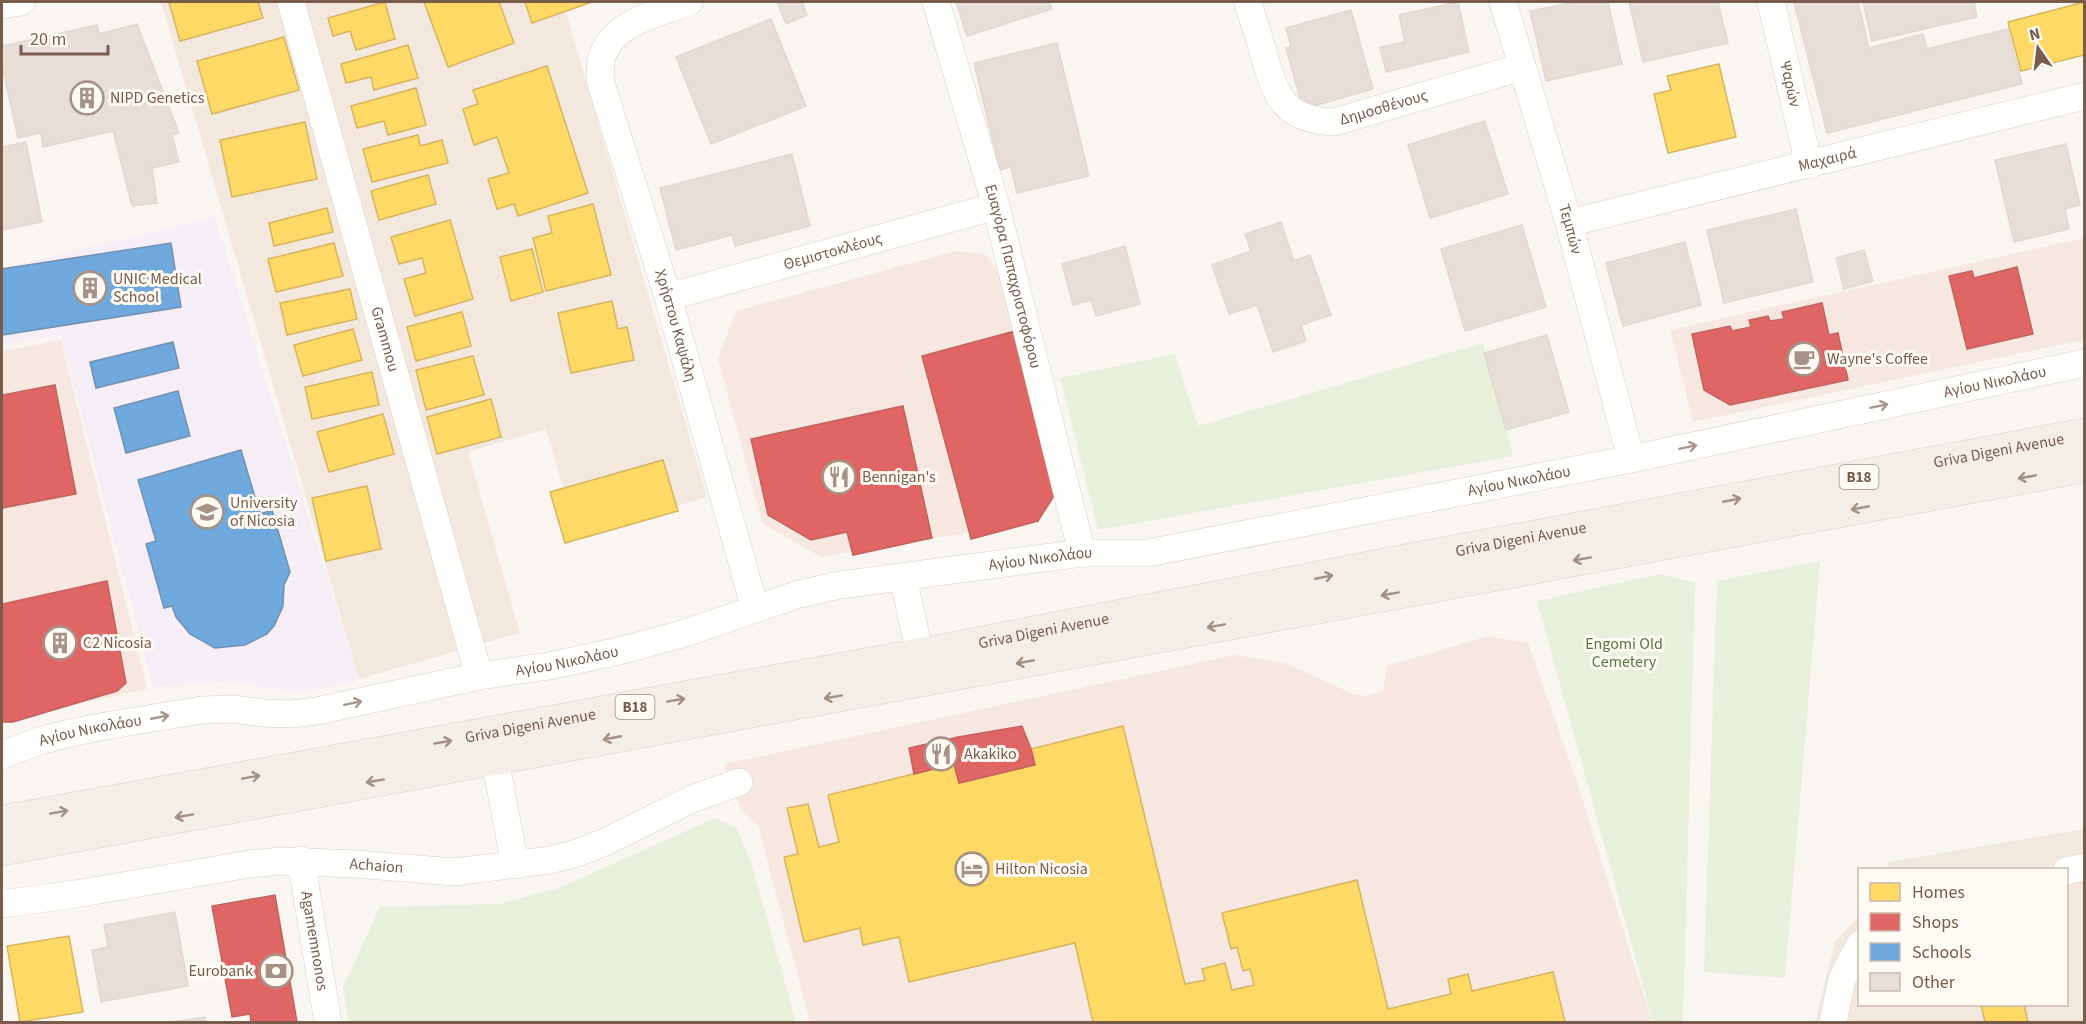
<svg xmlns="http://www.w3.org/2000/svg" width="2086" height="1024" viewBox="0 0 2086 1024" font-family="'Source Sans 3',sans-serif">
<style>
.residential{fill:#f2e8de}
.commercial{fill:#f6e8e1}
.education{fill:#f6eef6}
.green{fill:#e7f0db}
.homes{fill:#ffd966;stroke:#d7b45e;stroke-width:1.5}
.shops{fill:#e06666;stroke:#c1635e;stroke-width:1.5}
.schools{fill:#6fa8dc;stroke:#7291b1;stroke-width:1.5}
.building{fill:#e6ded7;stroke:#e2d8d2;stroke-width:1.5}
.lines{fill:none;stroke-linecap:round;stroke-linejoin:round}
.minor-casing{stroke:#d7d1cb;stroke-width:28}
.primary-casing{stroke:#dad1cc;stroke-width:34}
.minor{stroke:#fefefd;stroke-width:27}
.primary{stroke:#f3eee8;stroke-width:33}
.oneway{stroke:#a8958b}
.oneway2{stroke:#a48f83}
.labels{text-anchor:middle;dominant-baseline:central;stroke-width:6;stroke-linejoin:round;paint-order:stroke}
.shield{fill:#fffaf3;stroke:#a28b7f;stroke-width:1.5}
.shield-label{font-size:15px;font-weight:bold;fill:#7a5c4d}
.street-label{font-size:16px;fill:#7a5c4d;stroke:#fffaf3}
.poi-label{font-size:16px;fill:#7a5c4d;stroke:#fffaf3;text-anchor:start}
.park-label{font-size:16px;fill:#537a41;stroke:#fffaf3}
</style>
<rect width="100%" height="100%" fill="#f9f5f0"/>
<path class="residential" d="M161 2H563L707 497 577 535 546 429 468 452 520 633 359 679Z
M2084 829V1022H1815L1835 942 1859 915 1860 1004H2066V870L1886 869 1889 862Z"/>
<path class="commercial" d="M2084 238V340L1693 422 1670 330Z
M956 251 985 254 1005 279 1057 491 1038 521 821 557 762 523 718 358 736 311Z
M61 340 147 689 2 721V351Z
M1488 636 1528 643 1577 782 1652 1022H810L758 825 740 807 724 764 1235 655 1288 664 1353 694 1367 696 1383 691 1387 666Z"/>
<path class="education" d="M215 218 359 679 299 693 232 681 153 687 61 335 3 344 2 341V268Z"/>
<path class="green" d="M1483 343 1513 456 1098 530 1060 378 1175 354 1198 426Z
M1820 561 1785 978 1704 972 1717 581Z
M1660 574 1695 583 1683 1022H1653L1537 601Z
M715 818 737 828 751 862 796 1022H349L343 987 380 907 499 904 559 888Z"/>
<path class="homes" d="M169 2H258L263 18 180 41Z
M385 2 395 39 356 50 350 31 333 36 328 18Z
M424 2H499L514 43 448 67Z
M525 2H592L532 23Z
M2084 2V55L2021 71 2008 22Z
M284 37 299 90 212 114 197 61Z
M408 45 418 78 374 90 371 77 346 83 341 64Z
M1719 64 1736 137 1668 153 1654 94 1671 90 1667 76Z
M547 66 588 193 518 216 514 204 497 209 488 179 509 173 497 137 474 145 463 109 478 104 473 90Z
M416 88 426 125 388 135 384 121 357 128 351 106Z
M305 122 317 179 232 197 220 140Z
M418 135 420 146 442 140 448 163 372 182 363 149Z
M428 175 436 204 379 220 371 191Z
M593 204 611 275 546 291 533 238 552 233 548 216Z
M327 208 333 232 274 246 269 223Z
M450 220 473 299 415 316 404 279 426 273 422 258 399 264 391 237Z
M334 243 343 276 276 292 268 259Z
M532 249 543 292 511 301 500 257Z
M350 289 357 319 287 335 280 303Z
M612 301 618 329 627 327 634 360 571 373 558 313Z
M462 312 471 346 416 361 407 327Z
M353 329 362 360 303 376 294 345Z
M473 356 484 395 426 410 416 370Z
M372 372 379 405 312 419 305 387Z
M491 399 501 437 437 454 427 417Z
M383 414 394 454 329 472 317 432Z
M663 460 678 511 565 543 550 492Z
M367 486 381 549 326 561 312 498Z
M1123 726 1185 984 1205 980 1202 969 1225 963 1232 990 1254 985 1250 969 1243 971 1237 947 1231 949 1222 913 1357 880 1388 1009 1451 994 1448 979 1468 974 1472 991 1553 972 1565 1022H1093L1075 943 909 982 899 937 863 945 860 928 804 942 784 857 798 854 787 808 808 804 819 847 839 842 828 795 954 764 959 783 1035 765 1031 749Z
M69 936 83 1012 20 1022 7 946Z
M1981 1004H2024L2028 1022H1985Z"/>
<path class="shops" d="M2017 267 2033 334 1967 349 1949 276 1972 271 1974 278Z
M1822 303 1829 335 1838 333 1848 380 1730 405 1704 390 1692 334 1730 326 1732 331 1751 327 1749 320 1768 316 1770 321 1784 319 1782 312Z
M1015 331 1057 491 1038 521 971 539 922 356Z
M55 385 76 494 2 508V395Z
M903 406 932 538 853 555 847 532 811 540 768 515 751 439Z
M107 581 126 683 117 691 13 722H2V604Z
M1022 726 1031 749 1035 765 959 783 954 764 914 774 909 748 958 737Z
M275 895 297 1022H251L250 1014 232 1017 212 906Z"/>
<path class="schools" d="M171 243 181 307 2 335V269Z
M173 342 179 368 96 388 90 362Z
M178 391 190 436 126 453 114 408Z
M241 450 260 514 272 510 290 572 284 585 283 606 274 626 267 634 245 645 215 648 190 634 176 617 172 606 164 608 146 544 156 541 138 480Z"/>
<path class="building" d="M784 2H802L807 15 786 24 778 4Z
M956 2H1049L1052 9 967 36Z
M1458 2 1469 52 1386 72 1380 47 1405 42 1399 15Z
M1574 2H1608L1622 64 1546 81 1530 11Z
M1629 2H1718L1728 43 1643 62Z
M1794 2H1858L1869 48 1923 34 1927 49 2008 29 2022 84 1827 133Z
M1863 2H1974L1977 17 1872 41Z
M1351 10 1373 89 1303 109 1286 48 1291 47 1286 28Z
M771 19 806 106 711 144 676 57Z
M137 24 179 133 172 135 179 162 152 168 157 203 132 206 113 131 43 147 41 133 18 138 2 65V46L97 25 99 34Z
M1057 43 1089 176 1017 193 1011 167 1000 170 974 63Z
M1485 121 1508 194 1430 218 1408 145Z
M26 142 42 222 2 230V147Z
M2066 144 2080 205 2065 209 2069 229 2014 242 1995 160Z
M792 154 810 226 735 246 732 235 676 250 660 188Z
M1796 209 1813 282 1724 303 1707 230Z
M1281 222 1294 261 1310 255 1331 315 1301 325 1306 341 1273 352 1257 305 1229 314 1212 265 1251 251 1245 234Z
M1522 225 1546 307 1465 331 1441 249Z
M1685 242 1701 305 1623 326 1606 263Z
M1125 246 1140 304 1096 316 1091 300 1073 305 1062 264Z
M1864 250 1873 281 1844 289 1836 258Z
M1547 335 1569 412 1506 430 1484 353Z
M175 912 188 986 101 1002 92 950 108 947 104 925Z
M205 1017 206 1022H173Z"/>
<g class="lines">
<g class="minor-casing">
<g id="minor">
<path id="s1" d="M291 2 479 676"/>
<path id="s2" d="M689 2C657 14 611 22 601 60 600 66 601 74 600 80L668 297 755 609"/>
<path id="s3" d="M936 2 996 206 1082 553"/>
<path id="s4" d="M1248 2C1253 20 1259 37 1264 55 1276 98 1285 120 1334 122L1522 67"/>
<path id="s5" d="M1503 2 1569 223 1631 459"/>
<path id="s6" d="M1771 2 1809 165"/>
<path d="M2 5 21 2"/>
<path id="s7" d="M1569 223 2084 96"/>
<path id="s8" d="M668 297 996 206"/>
<path d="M903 577 920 655"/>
<path id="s9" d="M2 755 39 741 70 733 105 726 202 710 233 709 265 713 291 714 317 711 479 676 549 666 619 651 682 634 799 594 840 585 1082 553H1148L1631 459 2084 363"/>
<path d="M495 759 515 865"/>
<path id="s10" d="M301 860 328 1022"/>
<path d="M2066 871 2084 867"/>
<path id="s11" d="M2 904 76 894 249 864 282 861 355 864 454 872 550 860 577 853 605 842 692 799 739 782"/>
<path d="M1833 1022 1842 979 1860 944"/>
</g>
</g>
<g class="primary-casing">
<g id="primary">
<path id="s12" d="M2 822 920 655 1426 557 2084 435"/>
<path d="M2 849 2084 466"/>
</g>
</g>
<use href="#minor" class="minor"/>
<use href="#primary" class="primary"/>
</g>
<defs><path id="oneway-shaft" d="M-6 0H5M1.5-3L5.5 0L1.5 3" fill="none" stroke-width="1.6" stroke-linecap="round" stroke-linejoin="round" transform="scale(1.5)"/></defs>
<g class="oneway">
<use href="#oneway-shaft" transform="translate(1879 406) rotate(-12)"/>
<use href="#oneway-shaft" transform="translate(1688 447) rotate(-12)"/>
<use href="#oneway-shaft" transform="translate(353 703) rotate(-12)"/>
<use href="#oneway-shaft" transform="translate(160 717) rotate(-11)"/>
</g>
<g class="oneway2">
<use href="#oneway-shaft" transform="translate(2027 477) rotate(170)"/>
<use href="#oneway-shaft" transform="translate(1732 500) rotate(-11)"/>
<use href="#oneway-shaft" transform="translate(1860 508) rotate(169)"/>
<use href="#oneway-shaft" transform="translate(1582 559) rotate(170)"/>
<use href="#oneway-shaft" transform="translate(1324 577) rotate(-11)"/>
<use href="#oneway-shaft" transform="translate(1390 594) rotate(170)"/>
<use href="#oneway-shaft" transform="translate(1216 626) rotate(170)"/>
<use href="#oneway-shaft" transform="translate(1025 662) rotate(170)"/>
<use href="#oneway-shaft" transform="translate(833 697) rotate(170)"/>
<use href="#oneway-shaft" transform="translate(676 700) rotate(-10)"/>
<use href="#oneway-shaft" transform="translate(612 738) rotate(169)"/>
<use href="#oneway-shaft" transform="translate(443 742) rotate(-10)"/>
<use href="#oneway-shaft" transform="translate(251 777) rotate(-10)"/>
<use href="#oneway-shaft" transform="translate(375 781) rotate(170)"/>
<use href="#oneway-shaft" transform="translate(59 812) rotate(-10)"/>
<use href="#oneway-shaft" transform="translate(184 816) rotate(170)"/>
</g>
<defs>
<g id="building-ring" transform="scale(1.725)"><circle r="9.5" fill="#fffaf3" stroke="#a69286" stroke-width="1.5"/><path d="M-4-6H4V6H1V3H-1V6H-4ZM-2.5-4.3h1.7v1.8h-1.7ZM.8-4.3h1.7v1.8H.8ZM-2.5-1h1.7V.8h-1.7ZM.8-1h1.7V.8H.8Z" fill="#a69286"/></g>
<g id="cafe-ring" transform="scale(1.725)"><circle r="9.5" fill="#fffaf3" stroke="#a69286" stroke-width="1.5"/><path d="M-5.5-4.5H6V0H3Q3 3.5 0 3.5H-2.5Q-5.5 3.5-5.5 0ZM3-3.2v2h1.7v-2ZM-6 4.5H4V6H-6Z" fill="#a69286"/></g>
<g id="restaurant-ring" transform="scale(1.725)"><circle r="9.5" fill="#fffaf3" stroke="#a69286" stroke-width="1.5"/><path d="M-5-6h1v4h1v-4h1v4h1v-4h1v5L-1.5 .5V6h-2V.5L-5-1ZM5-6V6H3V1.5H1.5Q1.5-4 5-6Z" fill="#a69286"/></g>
<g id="university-ring" transform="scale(1.725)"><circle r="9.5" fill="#fffaf3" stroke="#a69286" stroke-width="1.5"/><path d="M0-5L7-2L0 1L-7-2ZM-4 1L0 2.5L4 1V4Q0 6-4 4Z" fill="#a69286"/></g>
<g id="hotel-ring" transform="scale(1.725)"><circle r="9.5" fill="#fffaf3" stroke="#a69286" stroke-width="1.5"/><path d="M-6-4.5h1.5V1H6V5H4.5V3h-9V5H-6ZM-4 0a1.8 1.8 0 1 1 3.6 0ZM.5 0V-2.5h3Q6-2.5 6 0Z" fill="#a69286"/></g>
<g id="bank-ring" transform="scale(1.725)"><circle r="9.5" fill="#fffaf3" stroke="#a69286" stroke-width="1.5"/><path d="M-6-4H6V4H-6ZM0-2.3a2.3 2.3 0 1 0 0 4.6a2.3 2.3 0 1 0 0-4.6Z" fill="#a69286"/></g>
</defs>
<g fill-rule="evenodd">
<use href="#building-ring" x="87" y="98"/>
<use href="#building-ring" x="90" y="288"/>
<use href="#cafe-ring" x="1804" y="359"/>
<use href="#restaurant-ring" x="839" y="477"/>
<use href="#university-ring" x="207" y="512"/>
<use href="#building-ring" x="60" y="643"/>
<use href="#restaurant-ring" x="941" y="754"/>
<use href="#hotel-ring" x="972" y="869"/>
<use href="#bank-ring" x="276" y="971"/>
</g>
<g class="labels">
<g class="shield">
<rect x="1839.5" y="465" width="39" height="24" rx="4.5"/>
<rect x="615.5" y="695" width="39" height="24" rx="4.5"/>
</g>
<g class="shield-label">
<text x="1859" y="477">B18</text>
<text x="635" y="707">B18</text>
</g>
<g class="street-label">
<text stroke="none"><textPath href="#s6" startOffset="84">Ψαρών</textPath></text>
<text stroke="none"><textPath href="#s4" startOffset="214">Δημοσθένους</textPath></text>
<text stroke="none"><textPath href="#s7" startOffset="266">Μαχαιρά</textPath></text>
<text stroke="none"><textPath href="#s5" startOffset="237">Τεμπών</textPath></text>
<text stroke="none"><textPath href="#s8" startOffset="171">Θεμιστοκλέους</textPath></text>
<text stroke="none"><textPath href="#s3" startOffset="285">Ευαγόρα Παπαχριστοφόρου</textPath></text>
<text stroke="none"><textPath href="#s2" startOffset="387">Χρήστου Καψάλη</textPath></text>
<text stroke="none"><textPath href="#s1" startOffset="350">Grammou</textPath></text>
<text stroke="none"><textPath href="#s9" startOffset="2034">Αγίου Νικολάου</textPath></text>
<text stroke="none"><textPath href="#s12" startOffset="2031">Griva Digeni Avenue</textPath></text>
<text stroke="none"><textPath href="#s9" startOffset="1548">Αγίου Νικολάου</textPath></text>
<text stroke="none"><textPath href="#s12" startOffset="1545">Griva Digeni Avenue</textPath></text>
<text stroke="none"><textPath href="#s9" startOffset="1062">Αγίου Νικολάου</textPath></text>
<text stroke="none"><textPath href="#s12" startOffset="1059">Griva Digeni Avenue</textPath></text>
<text stroke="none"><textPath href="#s9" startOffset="576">Αγίου Νικολάου</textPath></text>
<text stroke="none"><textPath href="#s12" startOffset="537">Griva Digeni Avenue</textPath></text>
<text stroke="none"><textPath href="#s9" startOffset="92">Αγίου Νικολάου</textPath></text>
<text stroke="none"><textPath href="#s11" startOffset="378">Achaion</textPath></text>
<text stroke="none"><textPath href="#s10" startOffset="82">Agamemnonos</textPath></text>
</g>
<g class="poi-label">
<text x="110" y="98">NIPD Genetics</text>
<text x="113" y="279">UNIC Medical<tspan x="113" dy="18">School</tspan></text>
<text x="1827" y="359">Wayne's Coffee</text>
<text x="862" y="477">Bennigan's</text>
<text x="230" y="503">University<tspan x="230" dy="18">of Nicosia</tspan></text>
<text x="83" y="643">C2 Nicosia</text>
<text x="964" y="754">Akakiko</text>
<text x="995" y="869">Hilton Nicosia</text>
<text x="253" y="971" text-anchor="end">Eurobank</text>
</g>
<g class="park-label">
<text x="1624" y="644">Engomi Old<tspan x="1624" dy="18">Cemetery</tspan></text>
</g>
</g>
<rect width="2086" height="1024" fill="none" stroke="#7a5c4d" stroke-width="6"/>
<rect x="1858" y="868" width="210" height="138" fill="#fffaf3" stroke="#cabbb1" stroke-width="1.5"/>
<rect x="1870" y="883" width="30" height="18" fill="#ffd966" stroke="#cabbb1" stroke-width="1.5"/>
<text x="1912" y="898" font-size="18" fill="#7a5c4d">Homes</text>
<rect x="1870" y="913" width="30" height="18" fill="#e06666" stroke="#cabbb1" stroke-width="1.5"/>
<text x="1912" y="928" font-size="18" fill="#7a5c4d">Shops</text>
<rect x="1870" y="943" width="30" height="18" fill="#6fa8dc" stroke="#cabbb1" stroke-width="1.5"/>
<text x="1912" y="958" font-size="18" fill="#7a5c4d">Schools</text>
<rect x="1870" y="973" width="30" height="18" fill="#e6ded7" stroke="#cabbb1" stroke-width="1.5"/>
<text x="1912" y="988" font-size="18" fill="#7a5c4d">Other</text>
<g transform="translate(2038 48) rotate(346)" stroke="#fffaf3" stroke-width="4.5" paint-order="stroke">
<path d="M0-4.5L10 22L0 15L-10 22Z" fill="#7a5c4d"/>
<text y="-9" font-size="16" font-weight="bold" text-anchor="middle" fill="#7a5c4d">N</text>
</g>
<path d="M21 45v9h87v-9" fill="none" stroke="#7a5c4d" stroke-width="3"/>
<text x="30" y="45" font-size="18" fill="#7a5c4d" stroke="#fffaf3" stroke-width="4.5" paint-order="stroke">20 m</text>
</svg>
